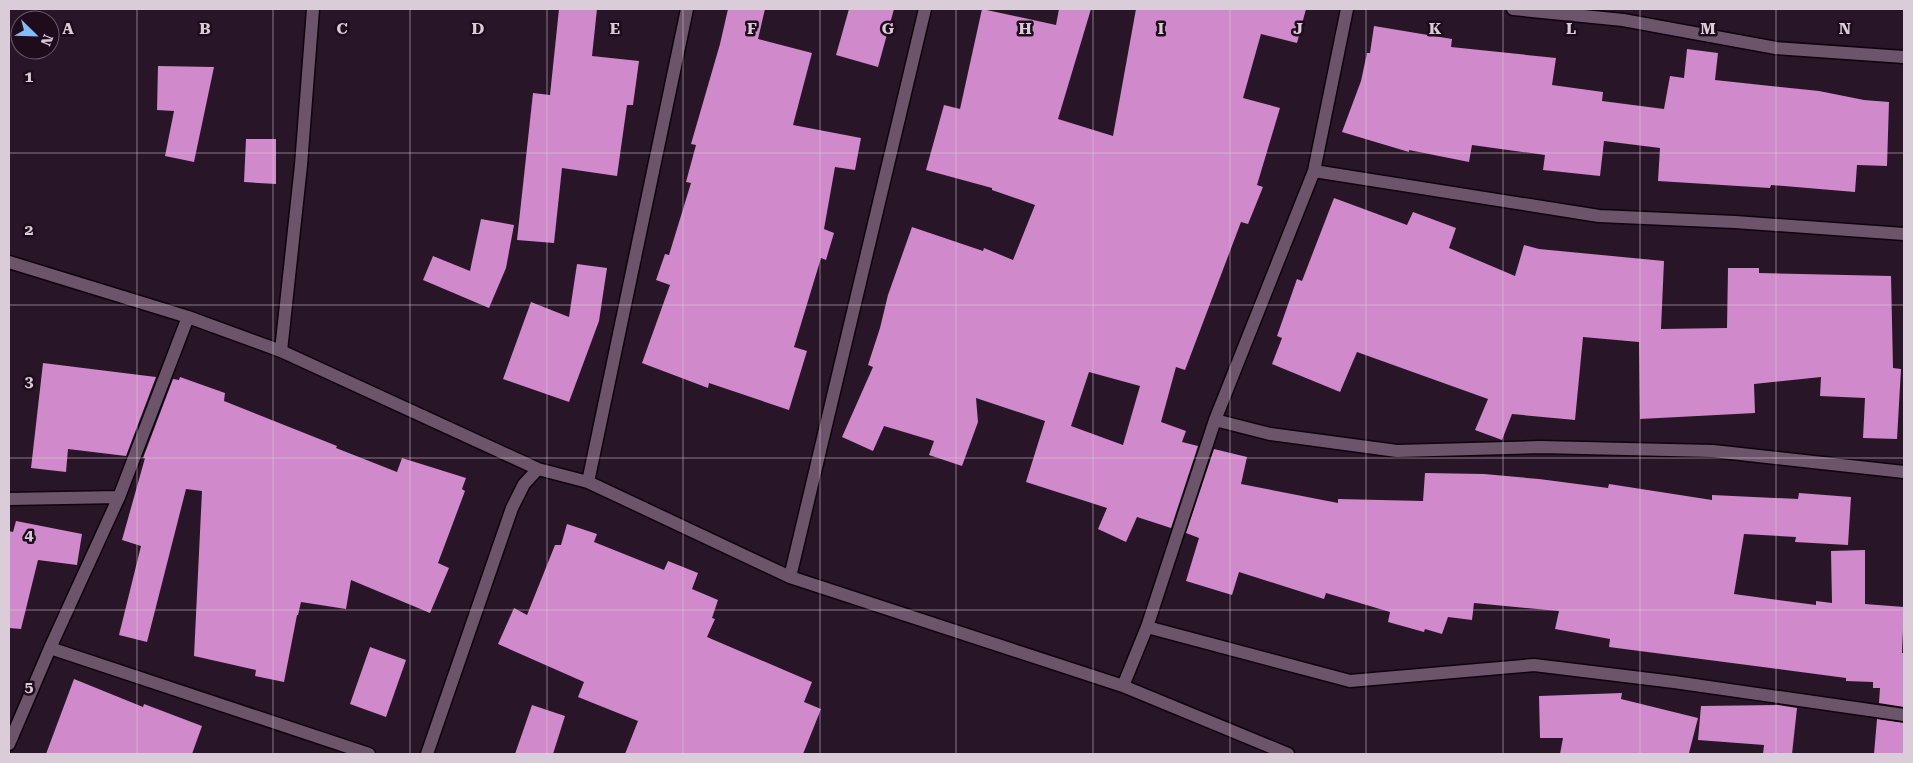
<svg xmlns="http://www.w3.org/2000/svg" width="1913" height="763" viewBox="0 0 1913 763" font-family="'Roboto Serif',serif">
<style>
.building{fill:#d089cb;fill-rule:evenodd}
.lines{fill:none;stroke-linecap:round;stroke-linejoin:round}
.minor-casing{stroke:#10020f;stroke-width:15}
.minor{stroke:#6c556a;stroke-width:12}
.grid{fill:none;stroke:#daccd8;stroke-width:1;stroke-opacity:0.55}
.grid-label{font-size:16px;text-anchor:middle;font-weight:bold;fill:#daccd8;stroke:#1e0c1d;stroke-width:5;stroke-linejoin:round;paint-order:stroke}
</style>
<rect width="100%" height="100%" fill="#281527"/>
<path class="building" d="M559 9H597L592 56 639 61 633 105H627L617 176 562 168 554 243 517 240 533 93 550 95Z
M728 9H765L758 39 812 53 793 125 861 138 855 170 835 167 824 229 834 233 826 260 821 258 794 347 807 351 789 410 709 383 708 388 642 363 670 285 656 280 665 254 669 255 691 183 686 182 696 145 691 144 720 44Z
M849 9H894L878 67 836 55Z
M982 9 1056 25 1059 9H1091L1058 119 1113 136 1136 9H1306L1297 43 1261 34 1243 98 1280 108 1257 185 1263 187 1248 224 1241 222 1185 370 1176 367 1161 422 1186 431 1182 442 1198 446 1171 528 1137 517 1126 542 1098 529 1107 508 1026 482 1045 421 976 398 978 422 962 466 929 455 934 441 884 426 873 451 842 437 873 367 868 365 880 328 888 295 912 227 983 251 984 248 1013 260 1035 205 992 190V188L926 170 944 105 960 109ZM1089 372 1140 386 1123 445 1071 426Z
M1374 26 1452 39 1451 47 1556 58 1552 85 1603 92 1602 101 1664 109 1670 76 1684 78 1687 49 1718 53 1715 80 1819 91 1864 100 1889 102 1887 166 1857 165 1855 192 1771 185 1770 188 1658 181 1660 148 1604 141 1600 176 1543 170 1545 155 1472 145 1469 162 1409 150V152L1342 132 1361 81 1367 53H1370Z
M158 66 214 67 194 162 165 156 174 111 157 110Z
M246 139H276V184L244 182Z
M1334 198 1407 225 1413 212 1456 228 1449 248 1515 276 1524 245 1539 249 1664 261 1661 329 1727 328 1728 268H1759V273L1891 276 1893 368 1901 369 1897 439 1863 438 1865 398 1820 396 1821 377 1754 384 1755 413 1640 419 1639 342 1583 337 1575 420 1512 414 1502 440 1475 430 1488 399 1357 352 1340 392 1272 364 1282 338 1277 336 1297 279 1302 281Z
M481 219 514 225 506 268 489 308 423 280 433 256 470 271Z
M577 264 607 268 599 321 569 402 503 379 531 302 569 317Z
M43 363 156 377 126 456 68 449 66 472 31 468Z
M180 377 225 393 224 401 337 446 336 448 397 472 402 458 466 478 462 489 465 491 438 563 449 568 430 613 351 580 346 609 301 602 298 615H297L284 682 255 676 256 670 194 656 202 491 186 489 147 642 119 635 141 546 122 540 145 458H143L173 379 179 380Z
M1214 449 1247 457 1241 484 1338 503V499L1423 501 1425 473 1484 474 1539 479 1608 488 1609 484 1712 500V495L1798 499 1799 493 1851 497 1848 545 1795 542 1796 537 1744 534 1734 594 1816 605V601L1832 603 1831 551 1865 550V604L1904 607 1902 653H1904V707L1879 703 1880 688H1873V682L1846 681V678L1609 647 1610 639 1555 629 1559 611 1474 603 1472 620 1448 617 1442 634 1425 629 1424 632 1388 622 1390 612 1326 593 1324 599 1239 572 1232 595 1186 581 1199 538 1186 533Z
M16 521 82 534 77 565 38 560 21 629 9 628V531L13 532Z
M567 524 597 534 594 542 664 570 668 561 698 573 692 589 718 600 712 618 715 619 707 637 812 682 804 702 821 709 803 754H625L638 721 578 697 584 682 498 644 514 608 527 615 555 545H561Z
M370 647 406 660 386 717 350 704Z
M74 679 143 707 144 704 202 726 192 754H46Z
M1622 693 1621 699 1698 718 1689 753 1560 754 1563 738H1540L1539 696Z
M532 705 565 716 553 754H515Z
M1778 705 1797 708 1792 754H1763L1764 745 1698 740 1701 706Z
M1877 719 1904 723V754H1874Z"/>
<g class="lines">
<g class="minor-casing">
<path id="minor" d="M1513 9 1623 20 1776 48 1904 57
M1314 171 1599 216 1735 222 1904 234
M9 262 188 317 281 351 538 469 588 482 790 577 1123 686 1288 754
M281 351 301 165 313 9
M1215 420 1270 434 1397 451 1540 447 1713 451 1904 472
M588 482 687 9
M9 499 119 497
M790 577 925 9
M1147 627 1350 681 1534 665 1674 682 1904 715
M50 648 369 754
M1123 686 1147 627 1215 420 1314 171 1347 9
M9 744 50 648 119 497 188 317
M427 754 512 508 524 484 538 469"/>
</g>
<use href="#minor" class="minor"/>
</g>
<path class="grid" d="M137 9V754M273 9V754M410 9V754M547 9V754M683 9V754M820 9V754M956 9V754M1093 9V754M1230 9V754M1366 9V754M1503 9V754M1640 9V754M1776 9V754M9 153H1904M9 305H1904M9 458H1904M9 610H1904"/>
<g class="grid-label">
<text x="68" y="34">A</text>
<text x="205" y="34">B</text>
<text x="342" y="34">C</text>
<text x="478" y="34">D</text>
<text x="615" y="34">E</text>
<text x="752" y="34">F</text>
<text x="888" y="34">G</text>
<text x="1025" y="34">H</text>
<text x="1161" y="34">I</text>
<text x="1298" y="34">J</text>
<text x="1435" y="34">K</text>
<text x="1571" y="34">L</text>
<text x="1708" y="34">M</text>
<text x="1845" y="34">N</text>
<text x="29" y="82">1</text>
<text x="29" y="235">2</text>
<text x="29" y="387">3</text>
<text x="29" y="540">4</text>
<text x="29" y="692">5</text>
</g>
<rect width="1913" height="763" fill="none" stroke="#daccd8" stroke-width="20"/>
<g transform="translate(35 35) rotate(113)"><circle r="24" fill="#1e0c1d" stroke="#695968"/>
<path d="M0-4L9 19L0 12L-9 19Z" fill="#84bcfb"/>
<text y="-8" font-size="14" font-weight="bold" text-anchor="middle" fill="#daccd8">N</text>
</g>
</svg>
